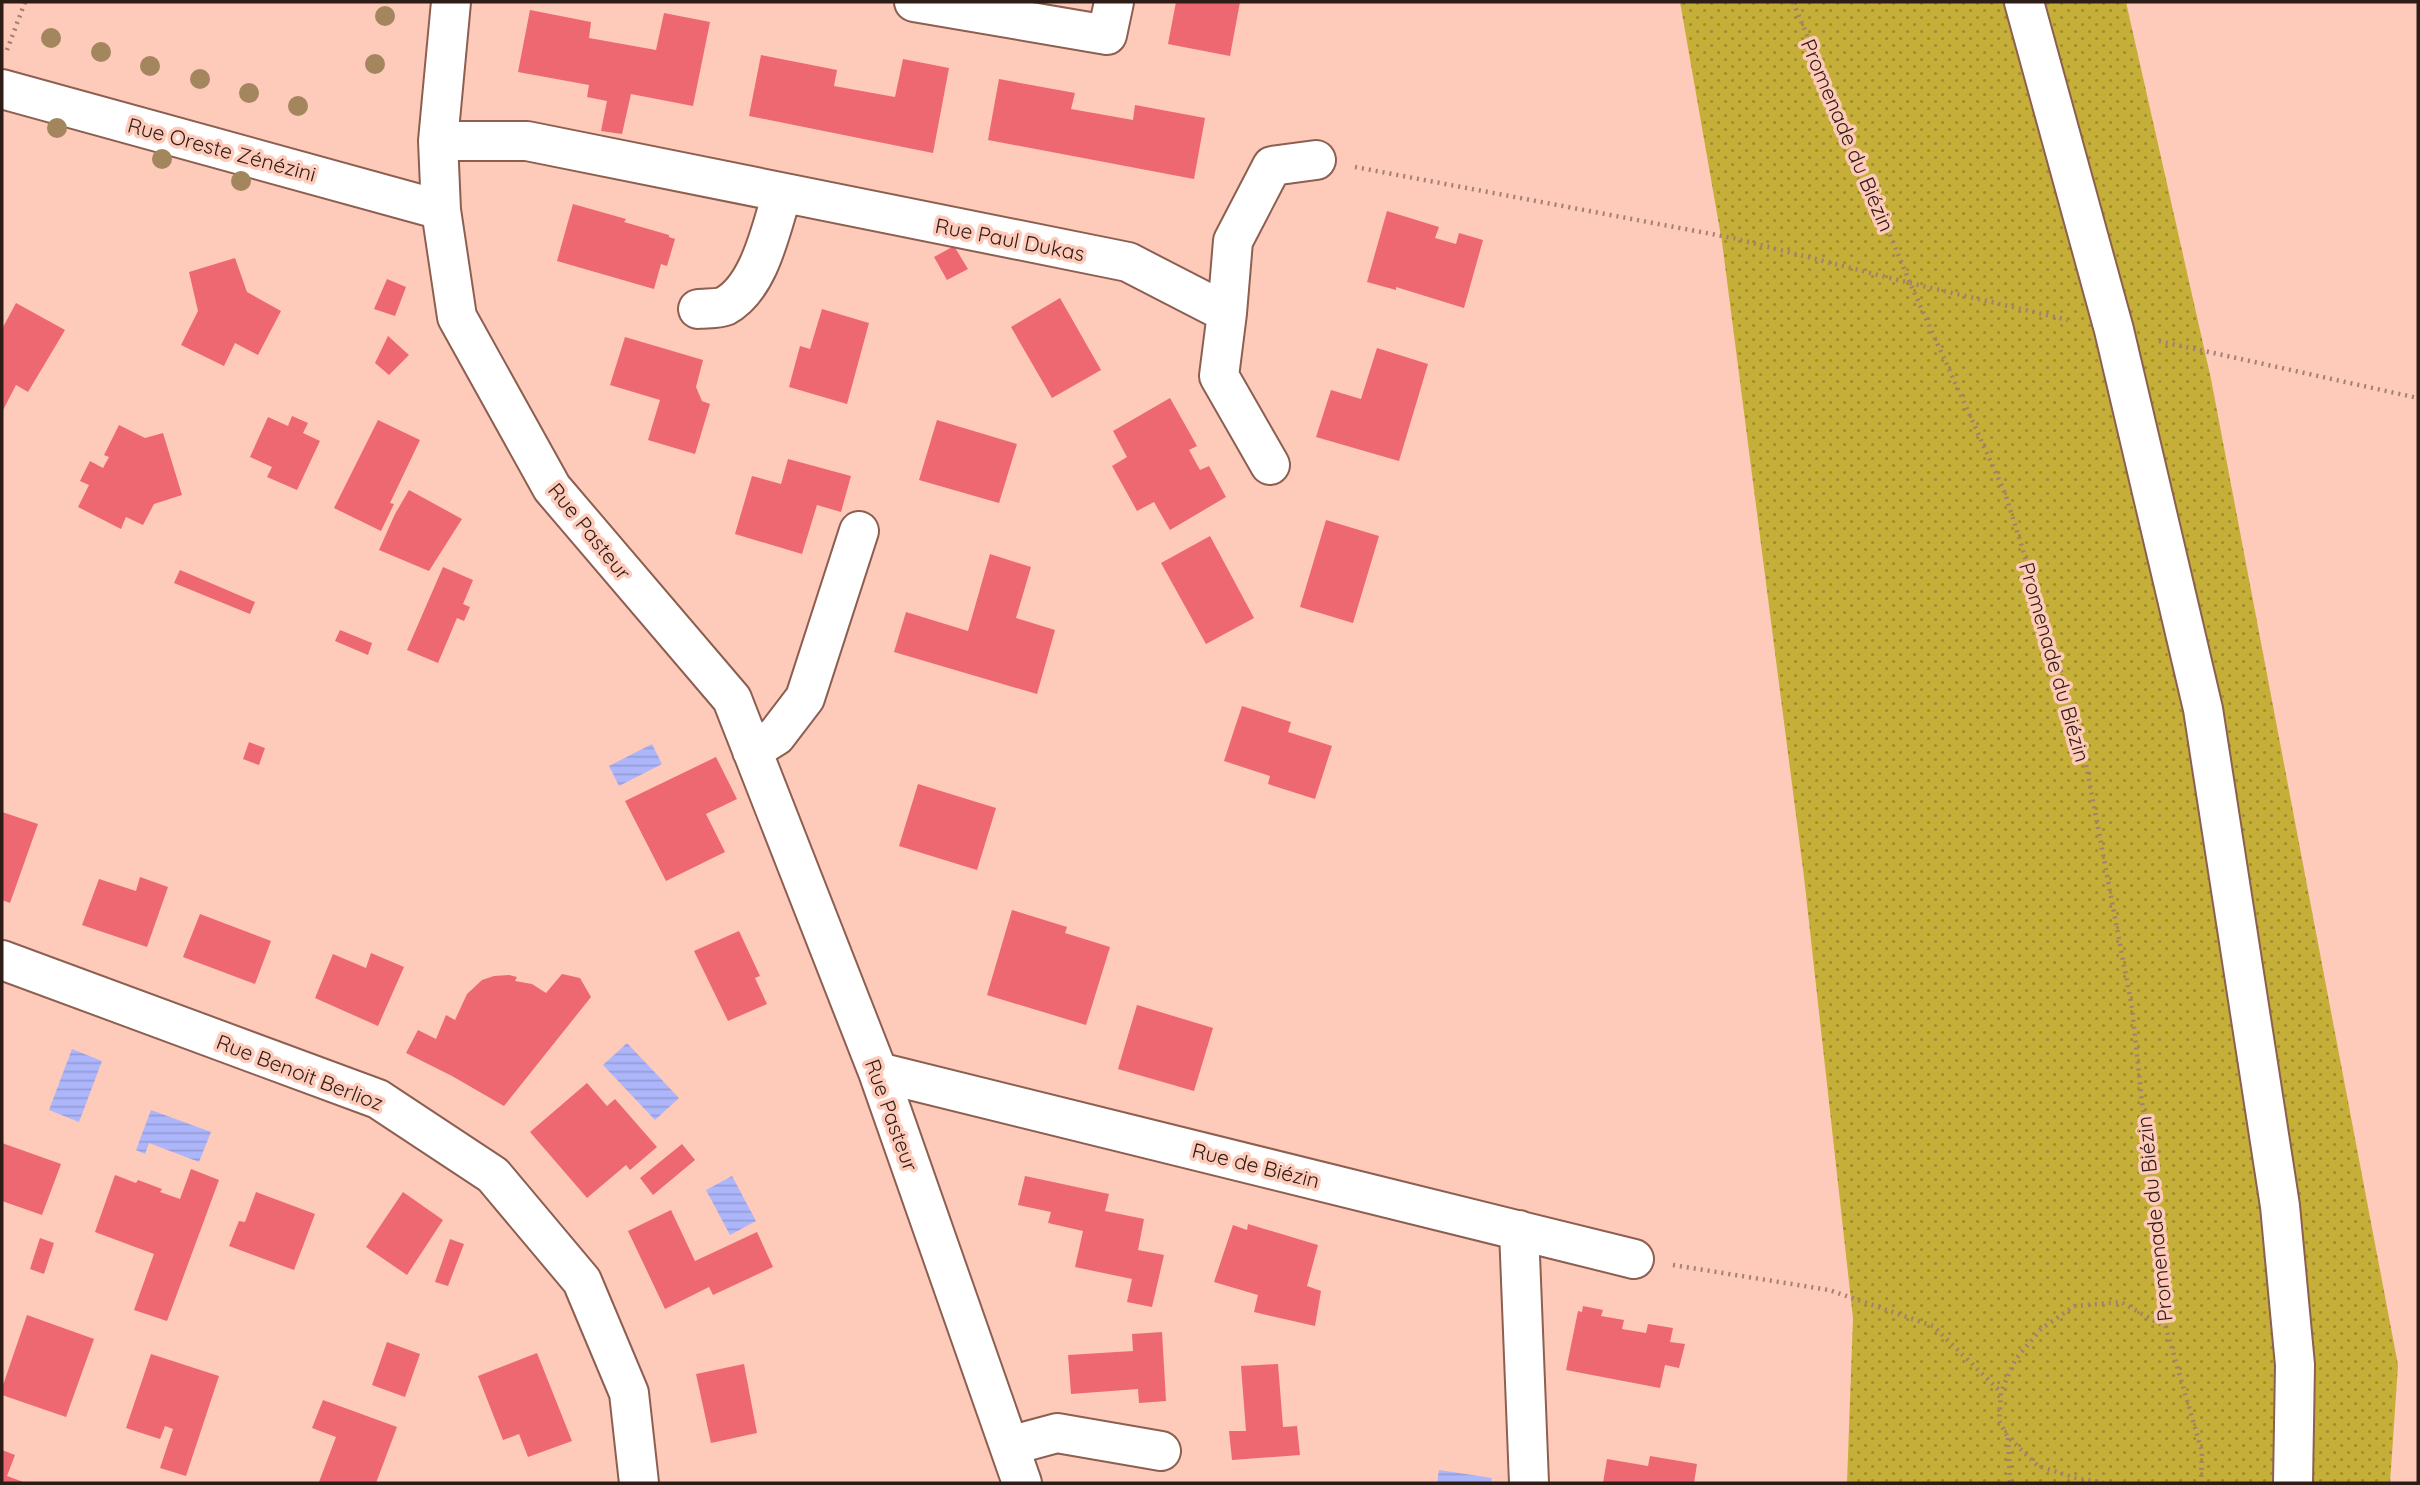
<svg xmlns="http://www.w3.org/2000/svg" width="2420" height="1485" viewBox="0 0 2420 1485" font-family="Quicksand,sans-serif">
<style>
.grass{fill:url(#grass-dots)}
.water{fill:url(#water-rules)}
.building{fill:#ed6871}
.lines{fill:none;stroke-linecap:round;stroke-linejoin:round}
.minor-casing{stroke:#8c5f51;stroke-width:42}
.path{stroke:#a47f73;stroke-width:4.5;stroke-dasharray:2 5;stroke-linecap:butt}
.minor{stroke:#fff;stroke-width:38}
.tree{fill:#a3865e}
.labels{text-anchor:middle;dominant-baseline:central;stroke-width:7;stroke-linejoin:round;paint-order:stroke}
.street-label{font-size:21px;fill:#2e1c16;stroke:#fecaba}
</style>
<defs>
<pattern id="grass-dots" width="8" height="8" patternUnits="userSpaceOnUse" patternTransform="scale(1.75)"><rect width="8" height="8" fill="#c5af38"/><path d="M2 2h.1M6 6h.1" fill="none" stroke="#a08e2e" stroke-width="1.8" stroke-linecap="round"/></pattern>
<pattern id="water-rules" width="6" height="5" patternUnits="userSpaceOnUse" patternTransform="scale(1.75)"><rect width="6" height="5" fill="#adb6fb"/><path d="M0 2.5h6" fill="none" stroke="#959cd6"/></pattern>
</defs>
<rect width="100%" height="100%" fill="#fecaba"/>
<path class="grass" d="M1680 2H2126L2211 379 2398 1365 2390 1483H1847L1853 1318 1804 877 1722 242Z"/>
<path class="water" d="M652 744 662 764 619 786 609 766Z
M627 1043 679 1098 655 1120 603 1065Z
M72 1049 102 1061 79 1122 49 1110Z
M151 1110 211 1132 199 1162 149 1143 145 1154 136 1150Z
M732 1176 756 1221 730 1235 706 1190Z
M1439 1470 1492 1478 1491 1483H1437Z"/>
<path class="building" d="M1176 2H1240L1230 56 1168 44Z
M530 10 591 22 589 38 656 50 664 13 710 22 693 106 631 94 622 134 601 131 607 101 587 97 589 85 518 72Z
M761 55 837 70 834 86 895 97 903 59 949 68 933 153 749 116Z
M999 79 1075 93 1071 109 1133 120 1135 105 1205 118 1194 179 988 140Z
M573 204 626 219 624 222 669 235V237L675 239 667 266 661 264 654 289 557 261Z
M1387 211 1439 227 1435 238 1456 244 1459 233 1483 240 1464 308 1396 287V290L1367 282Z
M954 246 968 269 947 280 934 257Z
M235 258 247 292 281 311 258 355 235 343 224 366 181 345 198 311 189 272Z
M387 279 406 287 395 316 374 309Z
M1060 298 1101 370 1052 398 1011 327Z
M16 303 65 330 28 392 16 385 2 412V329Z
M822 309 869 323 847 404 789 387 800 346 810 349Z
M388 336 409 355 389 375 375 363Z
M625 337 703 360 696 387 702 401 710 404 695 454 648 440 660 400 610 385Z
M1377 348 1428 364 1399 461 1316 437 1331 390 1361 399Z
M1170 398 1197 446 1189 450 1200 470 1209 466 1226 497 1170 530 1154 502 1137 511 1112 466 1127 457 1113 431Z
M292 416 308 423 303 433 320 441 297 490 267 477 272 467 250 457 268 417 288 426Z
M378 420 420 440 390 503 394 504 381 531 334 508Z
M937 420 1017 444 999 503 919 480Z
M119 425 145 438 163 433 182 495 154 504 143 525 126 517 121 529 78 507 89 485 80 481 90 461 103 468 109 457 104 455Z
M788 459 851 476 841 512 817 505 802 554 735 534 752 476 781 484Z
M409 490 462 519 429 571 379 550 395 514Z
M1326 520 1379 536 1353 623 1300 607Z
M1210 536 1254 618 1206 644 1161 563Z
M990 554 1031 567 1016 618 1055 630 1037 694 894 652 906 612 968 631Z
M443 567 473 580 463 604 470 607 464 621 457 618 438 663 407 650Z
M180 570 255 602 250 614 174 583Z
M340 630 372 643 368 655 335 641Z
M1242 706 1291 722 1288 732 1332 746 1315 799 1268 784 1270 776 1224 761Z
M249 742 265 748 259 765 243 759Z
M716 757 737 799 706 814 725 852 666 881 625 801Z
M918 784 996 808 977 870 899 846Z
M2 812 38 824 10 903 2 900Z
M140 877 168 887 147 947 82 925 99 879 136 891Z
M1012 910 1067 927 1065 933 1110 947 1086 1025 987 995Z
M200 914 271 941 255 984 183 957Z
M739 931 760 976 755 978 767 1004 728 1021 694 951Z
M371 953 404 967 378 1026 315 998 333 954 366 968Z
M562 974 580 978 591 997 504 1106 452 1076 406 1053 418 1030 436 1039 446 1015 455 1020 467 994 482 980 494 976 509 975 517 977 515 981 532 984 546 993Z
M1137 1005 1213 1028 1194 1091 1118 1069Z
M587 1083 607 1106 615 1099 657 1147 630 1170 626 1165 587 1198 530 1132Z
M2 1143 61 1164 42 1215 2 1201Z
M682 1144 695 1160 653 1195 640 1178Z
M191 1169 219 1180 167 1321 134 1310 154 1254 95 1232 115 1175 136 1183 138 1180 162 1189 160 1192 180 1199Z
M1025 1176 1109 1194 1105 1211 1144 1219 1138 1250 1164 1255 1152 1307 1127 1302 1132 1279 1075 1267 1083 1231 1048 1223 1051 1212 1018 1205Z
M256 1192 315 1214 294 1270 229 1246 239 1221 245 1222Z
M403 1192 443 1220 407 1275 366 1247Z
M671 1210 695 1261 757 1232 773 1267 713 1295 709 1287 665 1309 628 1231Z
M1248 1224 1318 1245 1307 1286 1321 1291 1315 1326 1254 1312 1258 1295 1214 1282 1233 1225 1247 1230Z
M40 1238 54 1243 44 1274 30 1269Z
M450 1239 464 1244 448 1286 435 1282Z
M1583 1306 1603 1310 1601 1316 1624 1320 1622 1329 1646 1333 1648 1324 1673 1328 1670 1342 1685 1344 1679 1368 1665 1365 1660 1388 1566 1370 1578 1311 1582 1312Z
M27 1315 94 1339 66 1417 2 1395V1388Z
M1162 1332 1166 1401 1139 1403 1138 1389 1071 1394 1068 1355 1133 1351 1132 1334Z
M387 1342 420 1354 405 1397 372 1385Z
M537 1353 572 1441 528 1457 519 1434 503 1440 478 1376Z
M151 1354 219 1376 186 1476 160 1468 173 1429 165 1426 160 1439 126 1428Z
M744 1364 757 1433 711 1443 696 1374Z
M1278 1364 1283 1427 1297 1426 1300 1455 1232 1460 1229 1431H1246L1241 1366Z
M323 1400 397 1427 376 1483 319 1482 336 1437 312 1428Z
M2 1450 15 1455 7 1476 26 1483H2Z
M1650 1456 1697 1464 1694 1483H1603L1607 1459 1648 1466Z"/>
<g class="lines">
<g class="minor-casing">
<path id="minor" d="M451 2 438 141 441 210 457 317 552 488 732 699 878 1072 1022 1483
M914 2 1107 35 1114 2
M2024 2 2114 330 2203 709 2280 1206 2295 1365 2293 1483
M2 89 441 210
M438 141H527L1128 262 1227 313 1233 241 1272 166 1316 160
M698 309C706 308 718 309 725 306 760 287 771 228 782 194
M1227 313 1219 376 1270 465
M752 751 776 736 805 698 859 531
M2 960 378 1099 493 1175 582 1281 629 1393 639 1483
M878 1072 1634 1259
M1519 1230 1529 1483
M1009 1446 1057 1433 1161 1451"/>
</g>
<path class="path" d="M1793 2 1910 283 2005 493 2080 732 2132 1008 2166 1328 2202 1452 2201 1483
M7 50 25 2
M1355 167 1733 238 1910 283 2068 320
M2159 341 2418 398
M1673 1265 1829 1290 1933 1326 2001 1392
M2008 1438 2010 1483
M2104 1483 2076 1478 2038 1466 2008 1437 1999 1421 2001 1392 2015 1360 2041 1329 2074 1306 2121 1302 2165 1327"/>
<use href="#minor" class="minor"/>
</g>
<g class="tree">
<circle cx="385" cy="16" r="10"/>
<circle cx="51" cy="38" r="10"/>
<circle cx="101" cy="52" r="10"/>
<circle cx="375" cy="64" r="10"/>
<circle cx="150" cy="66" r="10"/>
<circle cx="200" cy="79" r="10"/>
<circle cx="249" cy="93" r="10"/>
<circle cx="298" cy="106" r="10"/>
<circle cx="57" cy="128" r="10"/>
<circle cx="162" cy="159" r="10"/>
<circle cx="241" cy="181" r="10"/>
</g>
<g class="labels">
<g class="street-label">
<text transform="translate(1848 135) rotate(67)">Promenade du Biézin</text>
<text transform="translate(222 149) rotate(15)">Rue Oreste Zénézini</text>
<text transform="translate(1010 239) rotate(11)">Rue Paul Dukas</text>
<text transform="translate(590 531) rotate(51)">Rue Pasteur</text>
<text transform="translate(2055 662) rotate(74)">Promenade du Biézin</text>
<text transform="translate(300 1072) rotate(21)">Rue Benoit Berlioz</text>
<text transform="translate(892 1115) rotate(70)">Rue Pasteur</text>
<text transform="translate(1256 1165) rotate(14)">Rue de Biézin</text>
<text transform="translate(2154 1219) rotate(-96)">Promenade du Biézin</text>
</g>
</g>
<rect width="2420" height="1485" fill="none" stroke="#2e1c16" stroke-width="7"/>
</svg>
